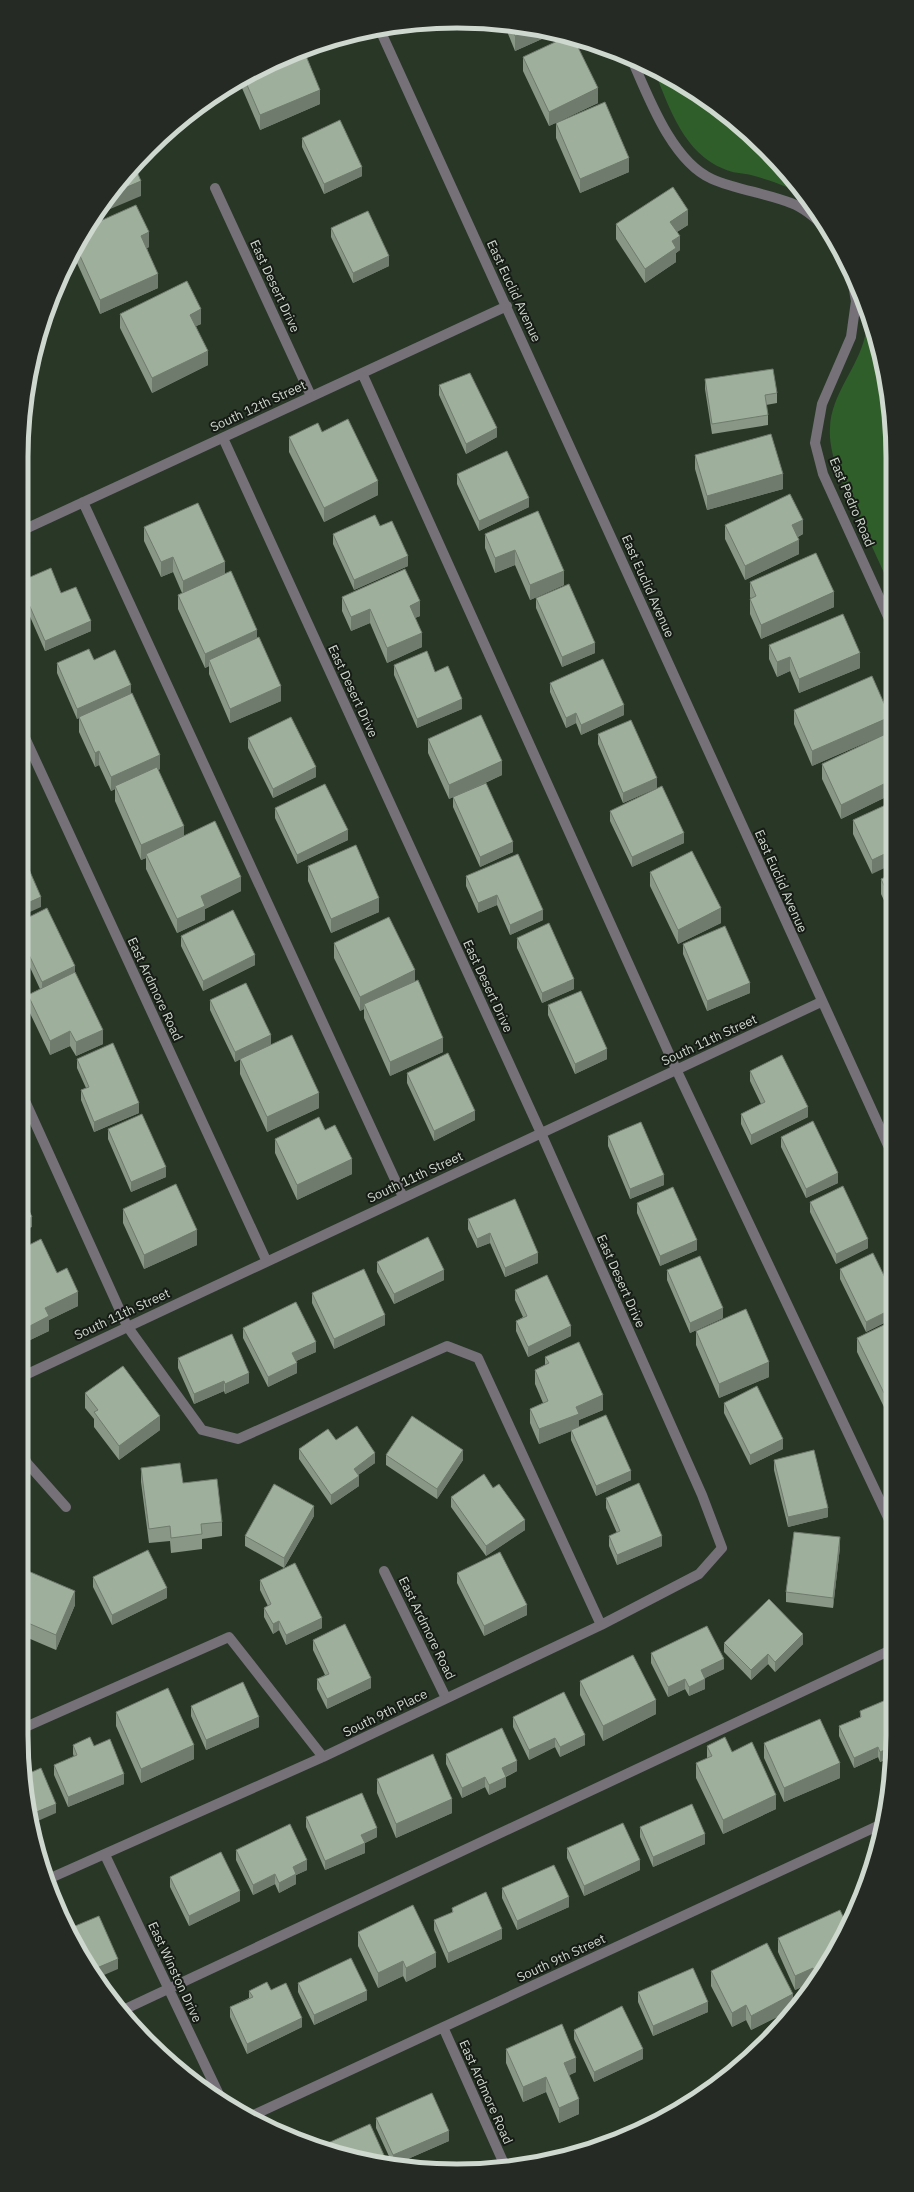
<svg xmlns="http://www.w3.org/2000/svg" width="914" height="2192" viewBox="0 0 914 2192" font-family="'IBM Plex Sans',sans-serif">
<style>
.green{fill:#305e2a}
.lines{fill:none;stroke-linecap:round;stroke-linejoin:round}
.minor{stroke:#767079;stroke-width:10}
.wall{fill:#889786}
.shaded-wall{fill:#6f7b6d}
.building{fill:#9eb09c;stroke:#6f7b6d}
.labels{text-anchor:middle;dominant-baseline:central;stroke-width:4;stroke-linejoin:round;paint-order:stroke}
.street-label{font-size:13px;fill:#cfd8ce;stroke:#161c15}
.rim{fill:none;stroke:#cfd8ce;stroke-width:5}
</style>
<rect width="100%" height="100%" fill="#293727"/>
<path class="green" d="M655 73 699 95 785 170 807 198C791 187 769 180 751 175 742 173 732 173 724 169 684 153 670 109 655 73Z
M865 311 889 400 890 586 837 470C833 456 829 442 830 428 831 394 858 368 865 336 866 328 865 319 865 311Z"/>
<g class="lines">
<path class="minor" d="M380 30 891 1152
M633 62C649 99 673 162 712 179 737 190 766 193 791 203 805 208 818 220 828 230
M215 188 311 396
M851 274 856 301 851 337 822 404 815 443 823 474 890 621
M362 373 676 1069 892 1526
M83 502 403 1197
M21 531 507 306
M21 729 266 1260
M21 1092 127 1326 202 1430 238 1439 447 1346 478 1358 601 1625
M21 1377 821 1002
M21 1452 27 1463 66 1507
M384 1571 446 1698
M21 1729 229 1637 323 1757
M105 1855 222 2101
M46 1880 323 1757 601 1625 699 1574 722 1548 702 1495 541 1133 223 438
M121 2011 893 1649
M443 2027 505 2166
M249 2117 884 1823"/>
</g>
<path class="wall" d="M504 24 514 25 553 34 515 51Z
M523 57 598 103 549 126 523 71Z
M264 66 320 104 260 130 239 81Z
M556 123 629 172 580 193 556 138Z
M302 138 362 176 324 194 302 147Z
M616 224 688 225 677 232 680 250 676 253V262L645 283 616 239Z
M331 228 389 266 353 283 331 237Z
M80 239 149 247 147 248 158 288 100 314 73 254Z
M120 314 201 324 196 326 208 365 152 393 120 328Z
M705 379 777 393V403L766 405 768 415V425L712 434 705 389Z
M439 385 497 437 466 454 439 395Z
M322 432 378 495 324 522 289 452V437Z
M695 455 783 489 707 510 695 469Z
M457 474 529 507 479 531 457 484Z
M538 511 564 585 530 600 515 565 495 573 485 548V534Z
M725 525 803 534 798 537 799 554 745 580 725 539Z
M380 526 408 566 354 590 333 544V534Z
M144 527 225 573 257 638 281 701 230 723 209 674V666L205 668 178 609V595L182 593 173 572 161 577 144 541Z
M21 581 61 593 91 631 45 651 21 596Z
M750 582 834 607 761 639 750 614V599H751L750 597Z
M342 597 420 616 415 618 422 647 387 663 370 623 351 631 342 611Z
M536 598 595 653 562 667 536 608Z
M769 645 860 668 799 693 790 671 777 677 769 659Z
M94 660 131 693 160 769 158 770 184 836 241 891 205 909V920L177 933 146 869V858L141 860 115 801V789L111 791 99 765 95 767 79 732V718L77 719 57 673V663Z
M394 665 435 672 462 709 417 728 394 675Z
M550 683 624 715 581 735 576 723 566 728 550 692Z
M794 710 890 732 812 766 794 724Z
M890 732V795L841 819 822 779V764Z
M598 734 657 788 623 803 598 744Z
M248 738 316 777 273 798 248 748Z
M428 739 502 775 462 794 513 852 480 867 453 807V797L449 799 428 753Z
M890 803 872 874 853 834V820Z
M275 808 348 840 297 864 275 818Z
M610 811 684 843 632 867 610 821Z
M308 866 379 912 331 933 308 881Z
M650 872 721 923 678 944 650 886Z
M891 875V915L881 894V879Z
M466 876 543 920 510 935 497 905 478 913 466 886Z
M21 921 75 972 103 1044 76 1056 70 1046 50 1055 28 1009V995L40 989 21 948Z
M181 936 255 965 203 991 181 946Z
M517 938 574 989 542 1003 517 948Z
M334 943 415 981 443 1052 390 1076 364 1018V1009L360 1011 334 958Z
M683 944 750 993 707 1011 683 954Z
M210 1000 271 1045 247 1056 319 1108 267 1132 240 1074V1059L235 1062 210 1010Z
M548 1005 607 1059 575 1074 548 1015Z
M77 1059 139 1113 94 1132 81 1100V1090L86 1088 77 1068Z
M750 1071 808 1117 751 1145 741 1124V1114L761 1104 750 1081Z
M407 1073 475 1120 434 1141 407 1083Z
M108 1129 166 1177 131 1192 108 1139Z
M325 1130 352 1174 297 1200 275 1153V1139Z
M608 1136 664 1185 630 1199 608 1146Z
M781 1137 838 1183 806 1198 781 1147Z
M810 1202 868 1248 836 1264 810 1212Z
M637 1203 697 1250 660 1266 637 1213Z
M123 1209 197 1245 144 1269 123 1223Z
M468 1219 538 1263 505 1277 490 1243 477 1248 468 1229Z
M21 1249 57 1273 78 1306 49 1320V1331L28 1341 21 1327Z
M377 1262 444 1280 394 1304 377 1272Z
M840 1269 892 1292V1319L866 1332 840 1279Z
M667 1270 723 1318 690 1333 667 1280Z
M515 1290 571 1336 528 1357 516 1331V1321L523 1317 515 1300Z
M312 1293 385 1325 334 1349 312 1303Z
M892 1321V1403L884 1407 857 1352V1338Z
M243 1328 316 1352 296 1361 297 1373 268 1387 243 1338Z
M696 1331 769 1377 719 1398 696 1345Z
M545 1357 603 1410 579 1420V1427L631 1480 596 1496 571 1440V1431L539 1444 530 1423V1409L543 1403 535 1384V1370L545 1365Z
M178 1358 249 1383 225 1394 224 1391 194 1404 178 1368Z
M85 1393 160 1430 119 1460 94 1427V1419L85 1408Z
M724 1403 783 1449 750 1465 724 1413Z
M336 1440 375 1463 358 1475 359 1486 331 1505 299 1459V1449Z
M386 1455 463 1460 437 1499 386 1465Z
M774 1460 828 1517 788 1527 774 1470Z
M141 1468 183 1483 222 1522V1536L202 1539V1549L171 1553 170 1541 149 1543 141 1482Z
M493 1488 525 1530 486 1556 451 1507V1497Z
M606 1498 662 1546 617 1565 609 1546V1536L617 1533 606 1508Z
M314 1516 284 1568 245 1546V1536Z
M840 1547 833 1608 786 1602V1592Z
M21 1568 75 1605 56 1650 21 1635Z
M457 1573 527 1615 484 1636 457 1583Z
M93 1577 167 1598 112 1625 93 1587Z
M260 1580 322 1628 286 1645 279 1630 273 1634 264 1617V1608L268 1606 260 1590Z
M313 1640 371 1688 327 1709 317 1689V1679L325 1675 313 1650Z
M724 1643 803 1644 775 1672 768 1664 751 1680 724 1652Z
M651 1653 724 1669 705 1678V1689L689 1696 685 1689 668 1697 651 1663Z
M580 1681 656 1714 603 1741 580 1695Z
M191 1706 259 1727 206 1750 191 1716Z
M860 1711 893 1735 891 1757 880 1762 878 1757 854 1768 839 1736V1726L860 1717Z
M116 1712 194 1759 141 1783 116 1726Z
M513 1717 585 1745 560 1757 555 1747 529 1760 513 1727Z
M764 1743 840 1778 784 1802 764 1758Z
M73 1745 94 1746 124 1784 68 1807 54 1775V1765L74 1757 73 1754Z
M707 1746 732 1752 776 1809 723 1834 696 1778V1763L707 1759Z
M446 1754 517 1771 506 1777V1787L489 1795 485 1787 462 1798 446 1764Z
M377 1779 452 1813 396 1838 377 1793Z
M306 1817 377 1837 365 1843V1853L325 1870 306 1827Z
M640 1827 705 1844 653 1867 640 1837Z
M567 1848 640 1870 584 1896 567 1858Z
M236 1850 307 1870 296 1875V1884L279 1893 275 1884 253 1895 236 1860Z
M170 1877 240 1901 189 1926 170 1887Z
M502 1888 569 1907 517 1930 502 1898Z
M452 1908 502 1939 448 1963 434 1930V1920L452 1913Z
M358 1932 436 1967 406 1982 403 1976 378 1988 358 1946Z
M778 1938 835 1953 813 1983V1982L795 1990 778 1952Z
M711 1971 793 2009 751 2030 746 2020 732 2027 711 1986Z
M298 1983 367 2000 314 2025 298 1992Z
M271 1990 302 2027 247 2054 230 2017V2007L249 1998V1991Z
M638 1992 708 2012 653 2036 638 2002Z
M574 2030 643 2059 594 2082 574 2039Z
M506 2049 576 2072 569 2075 579 2114 559 2123 546 2092 523 2102 506 2063Z
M376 2118 449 2141 394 2165H393L376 2128Z"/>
<path class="shaded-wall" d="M532 29 553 34 515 51V36Z
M598 88V103L549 126V112Z
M320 90V104L260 130V115Z
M629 158V172L580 193V179Z
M362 167V176L324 194V184Z
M141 181V196L96 215 111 194Z
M688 210V225L670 236V222Z
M149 232V247L141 250V236Z
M680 236V250L676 253V262L645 283V269L672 241Z
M389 256V266L353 283V273Z
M158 274V288L100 314V300Z
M201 309V324L190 329V315Z
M208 351V365L152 393V378Z
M497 428V437L466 454V444Z
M783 474V489L707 510V496Z
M378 481V495L324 522V508Z
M529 498V507L479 531V521Z
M803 520V534L792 539V525Z
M799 540V554L745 580V566Z
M515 550V565L495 573V558Z
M408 556V566L354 590V580Z
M173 557V572L161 577V562Z
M225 562V577L183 595V581Z
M564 571V585L530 600V585Z
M834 592V607L761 639V625Z
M420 601V616L410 620V606Z
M370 609V623L351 631V617Z
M91 621V631L45 651V641Z
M257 630V645L209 660V666L205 668V654Z
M422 633V647L387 663V648Z
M595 643V653L562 667V657Z
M860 653V668L799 693V679Z
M790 657V671L777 677V662Z
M131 685V695L77 719V709Z
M281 686V701L230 723V709Z
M462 699V709L417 728V719Z
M624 705V715L581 735V725Z
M576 713V723L566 728V718Z
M890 717V732L812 766V751Z
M99 751V765L95 767V753Z
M160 755V769L116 789 115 786V789L111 791V777Z
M502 761V775L449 799V785Z
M316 767V777L273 798V789Z
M657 778V788L623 803V793Z
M890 781V795L841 819V805Z
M184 826V841L146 854V858L141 860V845Z
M348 830V840L297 864V855Z
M684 833V843L632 867V857Z
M513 842V852L480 867V857Z
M891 851V865L872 874V860Z
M241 877V891L205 909V920L177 933V919L201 896Z
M497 895V905L478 913V903Z
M41 897V907L21 916V906Z
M379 898V912L331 933V919Z
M721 908V923L678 944V930Z
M543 910V920L510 935V925Z
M255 955V965L203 991V981Z
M75 966V976L42 992V982Z
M415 970V985L364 1004V1009L360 1011V997Z
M574 979V989L542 1003V993Z
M750 983V993L707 1011V1001Z
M103 1030V1044L76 1056V1042Z
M70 1031V1046L50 1055V1041Z
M271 1035V1045L235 1062V1052Z
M443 1038V1052L390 1076V1062Z
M607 1049V1059L575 1074V1064Z
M319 1093V1108L267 1132V1117Z
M139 1103V1113L94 1132V1122Z
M808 1107V1117L751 1145V1135Z
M475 1111V1120L434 1141V1131Z
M352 1159V1174L297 1200V1185Z
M166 1167V1177L131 1192V1182Z
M838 1173V1183L806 1198V1189Z
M664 1175V1185L630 1199V1189Z
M32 1217V1227L21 1232V1223Z
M197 1230V1245L144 1269V1255Z
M26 1233V1243L21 1245V1235Z
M490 1233V1243L477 1248V1239Z
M868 1239V1248L836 1264V1254Z
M697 1240V1250L660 1266V1256Z
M538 1253V1263L505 1277V1268Z
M444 1270V1280L394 1304V1294Z
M78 1292V1306L49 1320V1331L28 1341V1327L45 1308Z
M723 1308V1318L690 1333V1323Z
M892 1309V1319L866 1332V1322Z
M385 1315V1325L334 1349V1339Z
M571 1326V1336L528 1357V1347Z
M316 1342V1352L292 1363V1353Z
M769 1362V1377L719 1398V1384Z
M297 1363V1373L268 1387V1377Z
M249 1373V1383L225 1394V1384Z
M224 1381V1391L194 1404V1394Z
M892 1389V1403L884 1407V1393Z
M603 1395V1410L579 1420V1428L539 1444V1429L576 1407Z
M160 1416V1430L119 1460V1446Z
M783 1439V1449L750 1465V1455Z
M463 1450V1460L437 1499V1489Z
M375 1453V1463L354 1478V1469Z
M631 1471V1480L596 1496V1486Z
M359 1476V1486L331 1505V1495Z
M314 1506V1516L284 1568V1558Z
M828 1508V1517L788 1527V1517Z
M525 1520V1530L486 1556V1546Z
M662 1536V1546L617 1565V1555Z
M840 1537V1547L833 1608V1598Z
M167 1588V1598L112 1625V1615Z
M75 1591V1605L56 1650V1635Z
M527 1605V1615L484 1636V1626Z
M322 1618V1628L286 1645V1635Z
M279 1621V1630L273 1634V1624Z
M803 1634V1644L775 1672V1662Z
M768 1654V1664L751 1680V1670Z
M724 1659V1669L701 1680V1670Z
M371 1678V1688L327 1709V1699Z
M685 1679V1689L668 1697V1687Z
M705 1679V1689L689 1696V1687Z
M656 1700V1714L603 1741V1726Z
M259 1717V1727L206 1750V1740Z
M585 1735V1745L560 1757V1747Z
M555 1738V1747L529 1760V1750Z
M194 1745V1759L141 1783V1769Z
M878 1747V1757L854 1768V1758Z
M892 1747 891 1757 880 1762V1752Z
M517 1761V1771L502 1778V1768Z
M840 1763V1778L784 1802V1788Z
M124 1774V1784L68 1807V1797Z
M485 1777V1787L462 1798V1788Z
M506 1777V1787L489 1795V1785Z
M776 1795V1809L723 1834V1820Z
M452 1799V1813L396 1838V1824Z
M56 1804V1813L31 1824 29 1815Z
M377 1828V1837L365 1843V1853L325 1870V1861L361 1835Z
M705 1834V1844L653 1867V1857Z
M307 1860V1870L296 1875V1884L279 1893V1883L293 1867Z
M640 1860V1870L584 1896V1886Z
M275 1874V1884L253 1895V1885Z
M240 1891V1901L189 1926V1916Z
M569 1897V1907L517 1930V1921Z
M502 1929V1939L448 1963V1953Z
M436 1953V1967L406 1982V1968Z
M118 1959V1969L97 1978 92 1970Z
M403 1961V1976L378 1988V1973Z
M813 1968V1982L795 1990V1976Z
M367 1991V2000L314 2025V2015Z
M793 1994V2009L751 2030V2016Z
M708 2002V2012L653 2036V2026Z
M746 2005V2020L732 2027V2013Z
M302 2018V2027L247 2054V2044Z
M643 2049V2059L594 2082V2072Z
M576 2058V2072L564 2078V2063Z
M546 2077V2092L523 2102V2087Z
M579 2099V2114L559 2123V2108Z
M449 2131V2141L394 2165H393V2155Z"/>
<path class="building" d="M510 25H514L532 29 515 36Z
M566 37 574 39 598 88 549 112 523 57Z
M304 51 320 90 260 115 244 78 264 66Z
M605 102 629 158 580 179 556 123Z
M340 120 362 167 324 184 302 138Z
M134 165 141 181 111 194 129 169Z
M673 187 688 210 670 222 680 236 672 241 676 248 645 269 616 224Z
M136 205 149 232 141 236 158 274 100 300 76 247 80 239 89 226Z
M368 211 389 256 353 273 331 228Z
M187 281 201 309 190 315 208 351 152 378 120 314Z
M773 369 777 393 765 395 768 415 712 424 705 379Z
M470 373 497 428 466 444 439 385Z
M348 419 378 481 324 508 289 437 318 423 322 432Z
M771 434 783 474 707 496 695 455Z
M507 451 529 498 479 521 457 474Z
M790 494 803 520 792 525 799 540 745 566 725 525Z
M198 503 225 562 183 581 173 557 161 562 144 527Z
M538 511 564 571 530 585 515 550 495 558 485 534Z
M375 515 380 526 392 521 408 556 354 580 333 534Z
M816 553 834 592 761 625 750 599 756 596 750 582Z
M51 568 61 593 76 587 91 621 45 641 21 586V581Z
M405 569 420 601 410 606 422 633 387 648 370 609 351 617 342 597Z
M231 571 257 630 205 654 178 595Z
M569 584 595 643 562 657 536 598Z
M843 614 860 653 799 679 790 657 777 662 769 645Z
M259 637 281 686 230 709 209 660Z
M89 649 94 660 115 650 131 685 77 709 57 663Z
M427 651 435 672 448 666 462 699 417 719 394 665Z
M603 659 624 705 581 725 576 713 566 718 550 683Z
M872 676 890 717 812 751 794 710Z
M132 693 160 755 111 777 99 751 95 753 79 717Z
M481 715 502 761 449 785 428 739Z
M291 717 316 767 273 789 248 738Z
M631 720 657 778 623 793 598 734Z
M890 732V781L841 805 822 764Z
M157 767 184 826 141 845 115 786Z
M486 783 513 842 480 857 453 797Z
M325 784 348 830 297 855 275 808Z
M662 786 684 833 632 857 610 811Z
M890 803 891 851 872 860 853 820Z
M215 821 241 877 201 896 205 906 177 919 146 854Z
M356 845 379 898 331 919 308 866Z
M21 851 41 897 21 906Z
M692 851 721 908 678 930 650 872Z
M518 854 543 910 510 925 497 895 478 903 466 876Z
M891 875V900L881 879Z
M47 908 75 966 42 982 21 938V921Z
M233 910 255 955 203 981 181 936Z
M389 917 415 970 360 997 334 943Z
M549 923 574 979 542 993 517 938Z
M725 926 750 983 707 1001 683 944Z
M75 972 103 1030 76 1042 70 1031 50 1041 28 995Z
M418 980 443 1038 390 1062 364 1004Z
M246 983 271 1035 235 1052 210 1000Z
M581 991 607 1049 575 1064 548 1005Z
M292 1035 319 1093 267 1117 240 1059Z
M113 1043 139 1103 94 1122 81 1090 89 1087 77 1059Z
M448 1053 475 1111 434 1131 407 1073Z
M782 1055 808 1107 751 1135 741 1114 765 1102 750 1071Z
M142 1114 166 1167 131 1182 108 1129Z
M319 1117 325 1130 335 1125 352 1159 297 1185 275 1139Z
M813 1121 838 1173 806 1189 781 1137Z
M641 1122 664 1175 630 1189 608 1136Z
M176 1184 197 1230 144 1255 123 1209Z
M843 1186 868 1239 836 1254 810 1202Z
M673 1187 697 1240 660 1256 637 1203Z
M23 1198 32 1217 21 1223 26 1233 21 1235V1199Z
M515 1199 538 1253 505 1268 490 1233 477 1239 468 1219Z
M428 1237 444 1270 394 1294 377 1262Z
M41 1239 57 1273 67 1268 78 1292 45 1308 49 1316 28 1327 21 1313V1249Z
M873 1253 892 1292V1309L866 1322 840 1269Z
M700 1256 723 1308 690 1323 667 1270Z
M364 1269 385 1315 334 1339 312 1293Z
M547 1275 571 1326 528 1347 516 1321 527 1316 515 1290Z
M296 1302 316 1342 292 1353 297 1363 268 1377 243 1328Z
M746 1309 769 1362 719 1384 696 1331Z
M892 1321V1389L884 1393 857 1338Z
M232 1334 249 1373 225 1384 224 1381 194 1394 178 1358Z
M579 1342 603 1395 576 1407 579 1414 539 1429 530 1409 548 1401 535 1370 549 1363 545 1357Z
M123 1366 160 1416 119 1446 94 1412 98 1410 85 1393Z
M757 1386 783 1439 750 1455 724 1403Z
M606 1415 631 1471 596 1486 571 1430Z
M412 1416 463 1450 437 1489 386 1455Z
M357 1426 375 1453 354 1469 359 1476 331 1495 299 1449 328 1429 336 1440Z
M814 1450 828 1508 788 1517 774 1460Z
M180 1463 183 1483 217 1479 222 1522 201 1524 202 1534 171 1538 170 1526 149 1529 141 1468Z
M484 1474 493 1488 499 1484 525 1520 486 1546 451 1497Z
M639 1483 662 1536 617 1555 609 1536 620 1531 606 1498Z
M274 1484 314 1506 284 1558 245 1536Z
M794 1532 840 1537 833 1598 786 1592Z
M148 1550 167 1588 112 1615 93 1577Z
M500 1552 527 1605 484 1626 457 1573Z
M295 1563 322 1618 286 1635 279 1621 273 1624 264 1608 271 1604 260 1580Z
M21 1568 75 1591 56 1635 21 1620Z
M769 1599 803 1634 775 1662 768 1654 751 1670 724 1643Z
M345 1624 371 1678 327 1699 317 1679 329 1674 313 1640Z
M707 1626 724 1659 701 1670 705 1679 689 1687 685 1679 668 1687 651 1653Z
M633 1655 656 1700 603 1726 580 1681Z
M243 1682 259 1717 206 1740 191 1706Z
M168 1688 194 1745 141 1769 116 1712Z
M564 1692 585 1735 560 1747 555 1738 529 1750 513 1717Z
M893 1697V1735L892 1747 880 1752 878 1747 854 1758 839 1726 861 1717 860 1711Z
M820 1719 840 1763 784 1788 764 1743Z
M502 1728 517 1761 502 1768 506 1777 489 1785 485 1777 462 1788 446 1754Z
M90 1737 94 1746 110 1739 124 1774 68 1797 54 1765 77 1755 73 1745Z
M725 1737 732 1752 752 1742 776 1795 723 1820 696 1763 712 1756 707 1746Z
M433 1754 452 1799 396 1824 377 1779Z
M41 1768 56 1804 29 1815 25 1775Z
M362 1793 377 1828 361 1835 365 1843 325 1861 306 1817Z
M692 1804 705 1834 653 1857 640 1827Z
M623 1823 640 1860 584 1886 567 1848Z
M290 1824 307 1860 293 1867 296 1874 279 1883 275 1874 253 1885 236 1850Z
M221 1852 240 1891 189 1916 170 1877Z
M554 1865 569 1897 517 1921 502 1888Z
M486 1892 502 1929 448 1953 434 1920 453 1912 452 1908Z
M413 1905 436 1953 406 1968 403 1961 378 1973 358 1932Z
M840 1910 847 1925 835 1953 817 1978 813 1968 795 1976 778 1938Z
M99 1916 118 1959 92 1970 79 1953 68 1929Z
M767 1943 793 1994 751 2016 746 2005 732 2013 711 1971Z
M351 1958 367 1991 314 2015 298 1983Z
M693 1968 708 2002 653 2026 638 1992Z
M267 1982 271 1990 286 1983 302 2018 247 2044 230 2007 253 1997 249 1991Z
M622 2006 643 2049 594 2072 574 2030Z
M562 2024 576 2058 564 2063 579 2099 559 2108 546 2077 523 2087 506 2049Z
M158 2041 167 2061 151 2044Z
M432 2093 449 2131 393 2155 376 2118Z
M370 2124 388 2164 372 2163 317 2148Z"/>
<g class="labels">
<g class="street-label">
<text transform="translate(275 286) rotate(65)">East Desert Drive</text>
<text transform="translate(514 291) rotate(65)">East Euclid Avenue</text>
<text transform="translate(258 406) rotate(-25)">South 12th Street</text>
<text transform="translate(852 502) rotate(67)">East Pedro Road</text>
<text transform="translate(648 586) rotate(66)">East Euclid Avenue</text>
<text transform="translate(353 691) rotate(65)">East Desert Drive</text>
<text transform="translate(781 881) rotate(66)">East Euclid Avenue</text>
<text transform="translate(488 986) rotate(65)">East Desert Drive</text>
<text transform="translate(155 989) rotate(65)">East Ardmore Road</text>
<text transform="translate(709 1040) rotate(-25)">South 11th Street</text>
<text transform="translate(415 1177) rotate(-25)">South 11th Street</text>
<text transform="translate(621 1281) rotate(66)">East Desert Drive</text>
<text transform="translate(122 1314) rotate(-25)">South 11th Street</text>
<text transform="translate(427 1628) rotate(64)">East Ardmore Road</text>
<text transform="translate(385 1713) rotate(-26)">South 9th Place</text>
<text transform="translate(561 1958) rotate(-25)">South 9th Street</text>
<text transform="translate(175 1972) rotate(65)">East Winston Drive</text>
<text transform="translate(486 2092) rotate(66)">East Ardmore Road</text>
</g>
</g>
<path d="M0 0H914V2192H0ZM457 28H457A429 429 0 0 1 886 457V1735A429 429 0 0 1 457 2164H457A429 429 0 0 1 28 1735V457A429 429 0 0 1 457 28Z" fill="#252b24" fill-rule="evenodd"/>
<path class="rim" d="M457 28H457A429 429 0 0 1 886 457V1735A429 429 0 0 1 457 2164H457A429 429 0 0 1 28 1735V457A429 429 0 0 1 457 28Z"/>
</svg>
